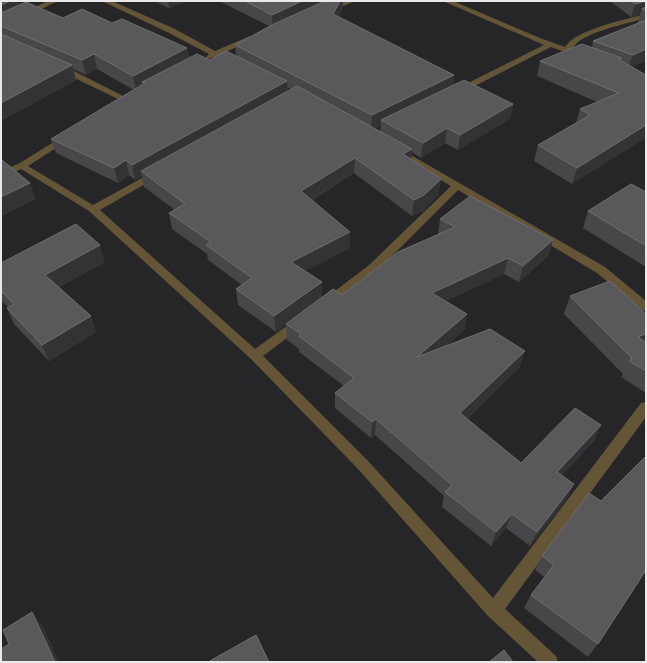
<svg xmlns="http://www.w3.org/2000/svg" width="647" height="663" viewBox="0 0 647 663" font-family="'IBM Plex Serif',serif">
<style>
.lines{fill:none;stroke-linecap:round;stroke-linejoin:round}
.street{fill:#635536;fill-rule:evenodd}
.wall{fill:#474649;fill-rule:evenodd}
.shaded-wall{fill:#333235}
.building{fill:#59585a;stroke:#6f6e71}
</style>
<rect width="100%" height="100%" fill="#262528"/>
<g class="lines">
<path class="street" d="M48 1H58L1 28V23Z
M102 1H112L175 29 215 51 250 36H256L257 38 221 54 235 61V65H232L215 57 207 59 206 57 209 54 169 33Z
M344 1H355L331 11H328L324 9Z
M443 1H453L540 38 565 47C575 30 626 19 646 14V18C627 24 581 32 572 49L584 53V57H578L551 47 459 94 456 93 455 91 456 89 544 45Z
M56 65H62L131 100 121 107H115L114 105 120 100 56 69 55 67Z
M67 134 70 135 72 137 70 139 28 166 93 205 153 172H159L161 174 159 176 100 210 255 349 295 320 299 319 303 320 305 323 303 326 263 356 369 462 493 598 641 403 646 402V417L505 609 556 656 558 662H538L488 616 359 470 251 359 89 211 21 169 1 178V171L18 164Z
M397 147 605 267 646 301V311L642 310 597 273 458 190 376 272 331 306 327 307 323 306 321 303 323 300 368 266 451 186 394 152 392 150Z"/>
</g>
<path class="wall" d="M1 1 19 5 63 18 112 23 187 48 189 58 210 60 236 56 235 45 269 26 219 1H343V7L339 17 454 75 453 85 513 104 510 119 458 150 445 143 421 158 412 152 411 159 441 179 438 195 423 211 412 216 354 173 312 200 350 248 305 271 322 282V298L342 295 438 235 440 219 553 240 548 256 519 282 504 274 446 301 467 314 464 330 446 346 520 367 467 419 521 463 601 425 594 441 561 476 567 499 530 546 506 528 491 546 442 507 444 496 375 435 371 438 335 408V393L344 386 299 352V349L287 340 286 324 276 332 238 305 236 289 242 285 208 260 207 254 172 229 169 213 175 210 144 187 142 176 135 180 129 175 118 183 56 153 51 139 134 90 97 69 86 75 73 69 76 80 1 121ZM287 87 291 89 288 91ZM381 125 380 131 375 128Z
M154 1H187L169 8Z
M610 1H646V61L631 67 572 184 534 161 538 145 576 123 580 109 597 102 537 76 540 61 592 47 593 41 639 23 638 22 640 14 631 17Z
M646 192V267L583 228 588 211Z
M105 262 59 287 96 332 49 361 14 324 7 308 8 307 1 300V263Z
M570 296 646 314V393L621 377 623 374 564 314Z
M601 501 598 644 588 657 524 608 531 595 544 577 535 570 542 556Z"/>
<path class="shaded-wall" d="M10 1H18L21 12 1 21V5Z
M168 1H187L169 8Z
M302 1H343V7L333 29H273L272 15Z
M646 1V12L642 9 640 14 631 17 635 4Z
M187 48 189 63 145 83 142 82 143 87 136 91 133 76Z
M646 49V61L628 68 633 55Z
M94 54 97 69 86 75 82 60Z
M72 65 76 80 1 121V103Z
M454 75 452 89 381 120V125L371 130 372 115Z
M287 81 288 95 141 171 142 176 135 180 132 165Z
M513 104 510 119 458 150 460 135Z
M646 125V138L572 184 577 168Z
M447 128 445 143 421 158 423 143Z
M412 149 411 164 403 154Z
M355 158 354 173 301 206V191Z
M126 160 129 175 118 183 114 168Z
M441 179 438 195 423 211 412 216 414 200Z
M30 183 36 199 1 217V197Z
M350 232V248L292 278 291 262Z
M553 240 548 256 519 282 523 266Z
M100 245 105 262 51 291 45 275Z
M508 258 504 274 430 309 432 293Z
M322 282V298L276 332 274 316Z
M467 314 464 330 415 374 417 357Z
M91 316 96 332 49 361 42 345Z
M646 334V347L638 337Z
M525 351 520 367 456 429 460 413Z
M376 419 375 435 371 438 372 422Z
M601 425 594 441 550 487 557 472Z
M574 484 567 499 530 546 537 532Z
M512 514 506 528 491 546 496 532Z
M32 612 45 630 59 662H55Z"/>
<path class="building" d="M1 1H10L1 5Z
M245 1H302L272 15Z
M325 1H340L333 14 454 75 372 115 235 45 276 23Z
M631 1H646L635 4Z
M26 2 63 18 82 9 112 23 122 19 187 48 133 76 94 54 82 60 1 26V13Z
M646 7V12L642 9Z
M646 20V49L633 55 593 41Z
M1 34 72 65 1 103Z
M582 44 622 58 618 59 646 75V125L577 168 538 145 590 115 580 109 619 93 540 61Z
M226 51 287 81 132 165 126 160 114 168 51 139 145 83 142 82 197 54 210 60Z
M464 80 513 104 460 135 447 128 423 143 381 120Z
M297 86 412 149 403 154 441 179 424 195 414 200 355 158 301 191 350 232 291 262 322 282 274 316 236 289 252 278 206 245 211 242 169 213 185 204 141 171Z
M1 160H2L30 183 1 197Z
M631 184 646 192V246L588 211Z
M470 196 553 240 523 266 508 258 432 293 467 314 417 357 490 329 525 351 460 413 521 463 575 408 601 425 557 472 574 484 537 532 512 514 496 532 445 492 452 485 376 419 372 422 335 393 354 378 299 336 301 334 286 324 333 289 342 295 398 252 455 227 440 219Z
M76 224 100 245 45 275 91 316 42 345 7 308 14 304 1 291V263Z
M610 281 646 314V334L638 337 646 342V371L629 361 632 358 570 296Z
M646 456V570L598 644 531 595 554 565 542 556 589 493 601 501Z
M32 612 55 662H1V649L9 644 3 630Z
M256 635 269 662H208Z
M504 650 513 662H489Z"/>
<rect width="647" height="663" fill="none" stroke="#e9e8ea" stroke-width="4"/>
</svg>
